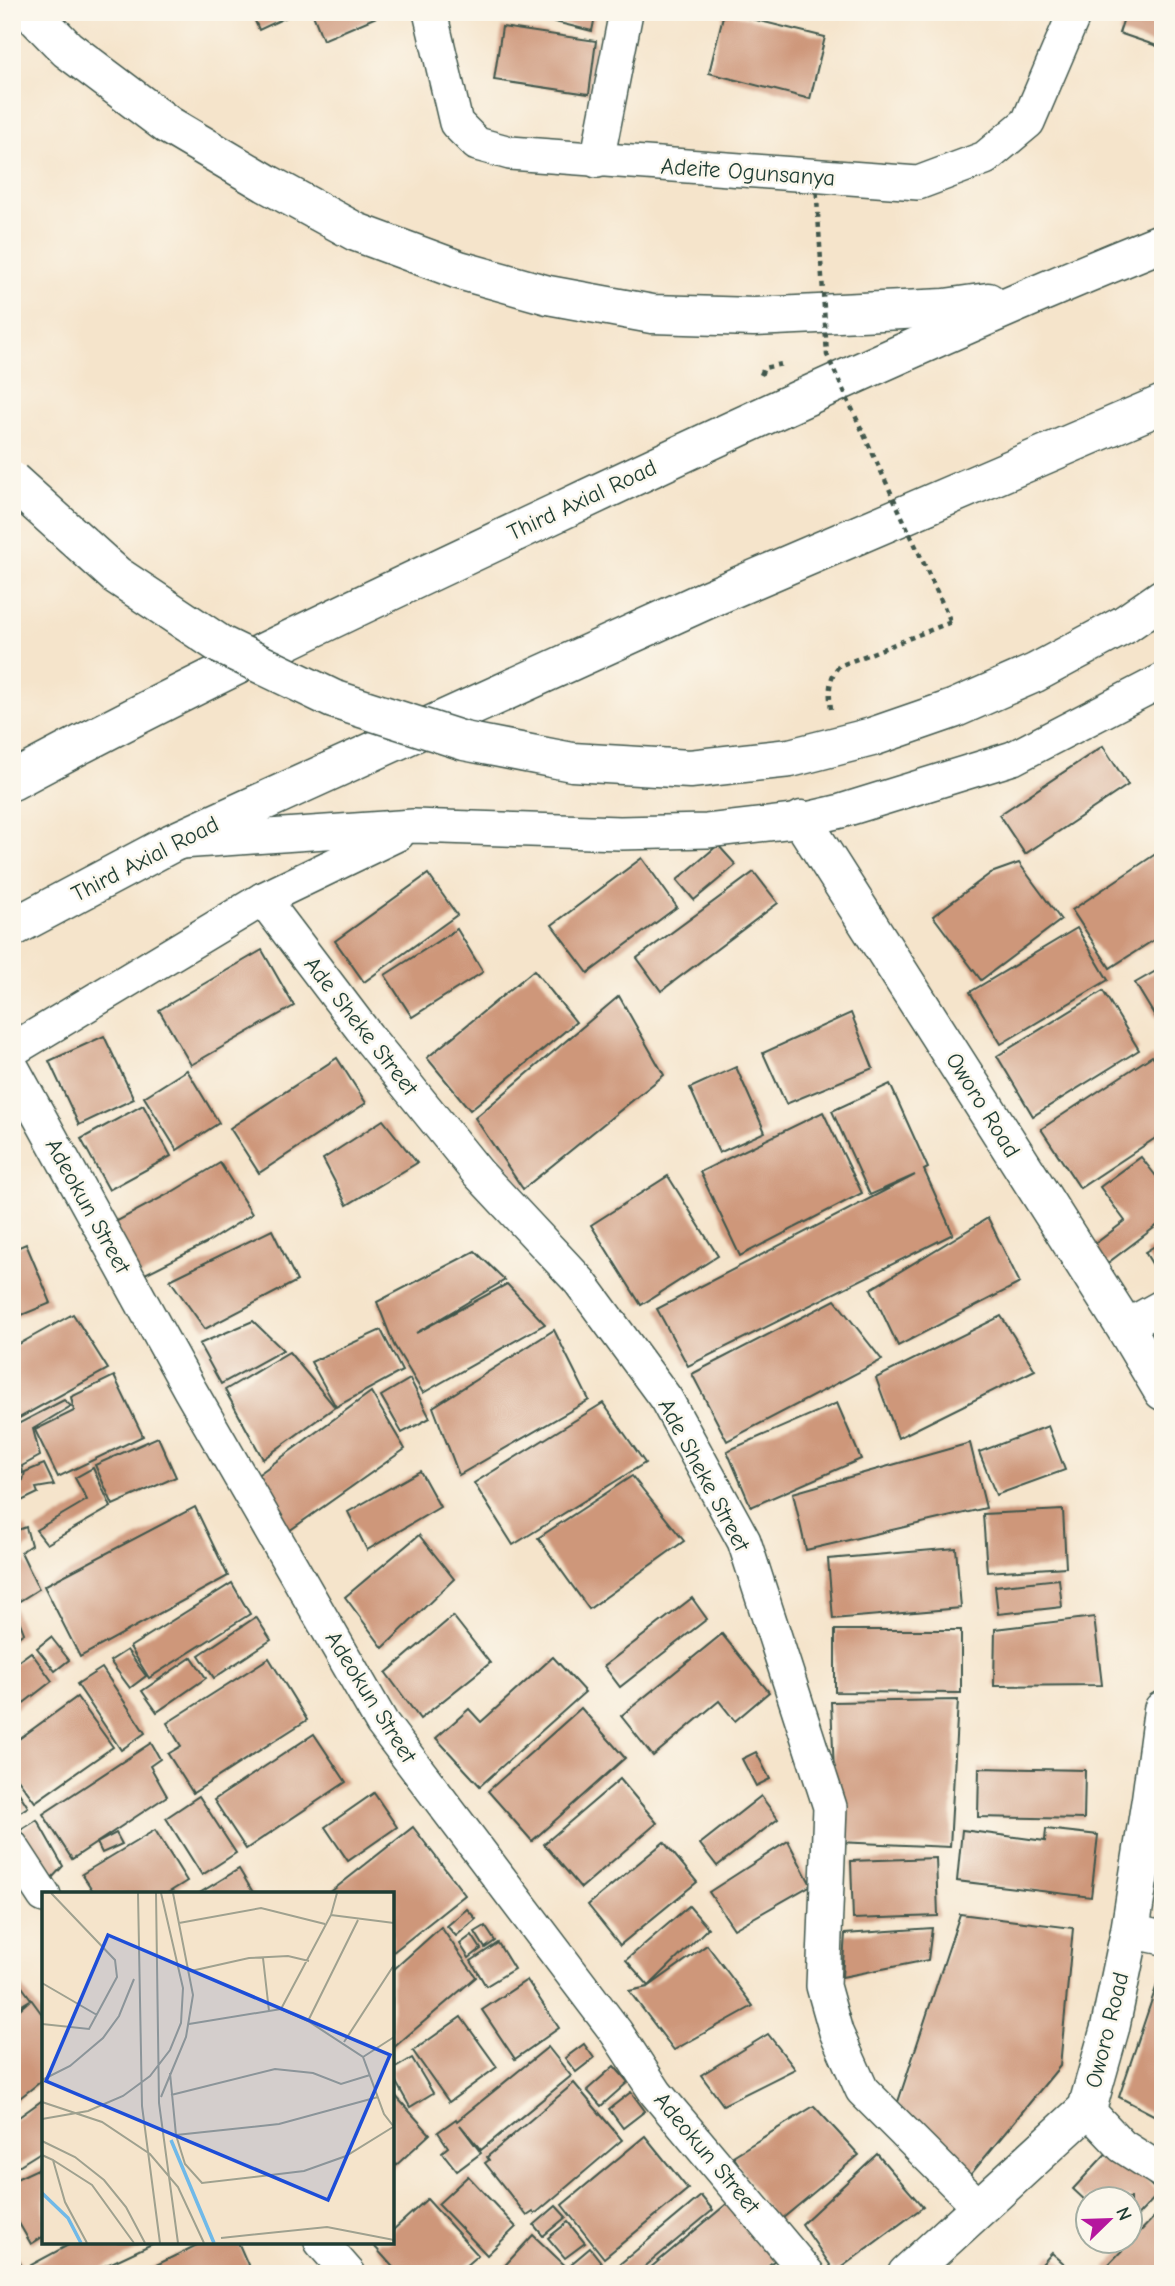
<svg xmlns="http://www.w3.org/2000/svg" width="1175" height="2286" viewBox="0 0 1175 2286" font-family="'Comic Neue',sans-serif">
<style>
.building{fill:#ce977a}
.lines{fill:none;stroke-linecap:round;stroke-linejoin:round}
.minor-casing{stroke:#3f564b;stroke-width:36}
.tertiary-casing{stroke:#3f564b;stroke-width:41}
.motorway-casing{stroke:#3f564b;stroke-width:41}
.path{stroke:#3f564b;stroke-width:4.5;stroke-dasharray:5 5;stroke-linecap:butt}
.minor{stroke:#fff;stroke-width:33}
.tertiary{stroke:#fff;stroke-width:38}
.motorway{stroke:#fff;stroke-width:38}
.motorway-bridge-casing{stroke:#3f564b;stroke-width:41;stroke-linecap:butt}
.path-bridge{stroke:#3f564b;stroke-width:4.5;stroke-dasharray:5 5;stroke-linecap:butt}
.motorway-bridge{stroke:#fff;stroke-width:38}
.labels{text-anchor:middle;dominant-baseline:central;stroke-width:5;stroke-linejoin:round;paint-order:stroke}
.street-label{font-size:23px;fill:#1f3d34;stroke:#fbf7ec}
.inset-river{fill:none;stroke:#70b9e8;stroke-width:3.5}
.inset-road{fill:none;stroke:#9fa18f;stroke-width:2}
.view{fill:#1d4ed8;fill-opacity:0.15;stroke:#1d4ed8;stroke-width:3.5}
.inset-edge{fill:none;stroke:#1f3d34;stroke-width:3.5}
</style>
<rect width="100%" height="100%" fill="#fbf7ec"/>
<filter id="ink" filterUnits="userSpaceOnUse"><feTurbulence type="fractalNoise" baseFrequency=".0143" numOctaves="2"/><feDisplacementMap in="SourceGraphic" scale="14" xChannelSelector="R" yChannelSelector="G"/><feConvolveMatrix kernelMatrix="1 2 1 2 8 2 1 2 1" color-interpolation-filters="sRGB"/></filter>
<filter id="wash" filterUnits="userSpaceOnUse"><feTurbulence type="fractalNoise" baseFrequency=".00686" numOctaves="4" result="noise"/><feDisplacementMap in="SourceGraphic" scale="28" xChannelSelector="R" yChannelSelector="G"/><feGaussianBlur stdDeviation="1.57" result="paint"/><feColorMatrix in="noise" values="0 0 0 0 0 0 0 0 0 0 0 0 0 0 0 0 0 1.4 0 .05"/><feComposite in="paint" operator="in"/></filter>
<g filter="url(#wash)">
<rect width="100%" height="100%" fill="#f5e4cb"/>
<g id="blocks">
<!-- building -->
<g class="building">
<path d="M251,12H293V14L259,30Z"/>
<path d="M312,12H388L323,40Z"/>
<path d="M514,12H596L592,31Z"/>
<path d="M724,12L825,37L810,99L709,73Z"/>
<path d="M1126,12H1163V48L1119,33Z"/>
<path d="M502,27L596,41L589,94L494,80Z"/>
<path d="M1103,746L1128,785L1025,854L999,815Z"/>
<path d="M718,845L736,865L694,900L677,880Z"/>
<path d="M1163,849V934L1110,968L1072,910Z"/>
<path d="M642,858L677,907L588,973L552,925Z"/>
<path d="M1019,863L1061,920L981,980L933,916L991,873Z"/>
<path d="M754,872L778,903L661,991L637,958Z"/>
<path d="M428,874L457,915L364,982L335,941Z"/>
<path d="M1077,928L1108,980L1001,1044L970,992Z"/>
<path d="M457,929L483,972L412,1017L385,975Z"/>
<path d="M262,950L294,1006L191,1065L159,1010Z"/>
<path d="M1163,967V1014L1156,1018L1135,983Z"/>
<path d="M534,970L576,1022L470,1110L427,1058Z"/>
<path d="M1103,991L1139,1050L1033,1116L997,1056Z"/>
<path d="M619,996L664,1075L523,1189L475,1118Z"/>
<path d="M851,1013L873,1068L786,1104L763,1053Z"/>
<path d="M104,1036L134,1099L79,1125L49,1061Z"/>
<path d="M1152,1056L1163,1072V1133L1080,1188L1041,1129Z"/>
<path d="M337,1058L366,1103L259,1173L230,1128Z"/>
<path d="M736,1067L765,1132L719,1153L690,1088Z"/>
<path d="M187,1070L219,1123L177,1150L144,1097Z"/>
<path d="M890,1084L928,1168L924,1170L953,1234L688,1366L657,1309L915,1175L870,1195L832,1111Z"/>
<path d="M143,1105L171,1156L109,1190L81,1139Z"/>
<path d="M823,1112L862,1193L740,1256L700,1172Z"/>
<path d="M383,1120L417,1163L347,1205L323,1159Z"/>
<path d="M1141,1157L1163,1185V1221L1105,1265L1091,1247L1125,1221L1100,1187Z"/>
<path d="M220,1163L252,1214L205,1244L139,1277L102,1229L172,1192Z"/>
<path d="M668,1176L718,1256L641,1305L591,1225Z"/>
<path d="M988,1218L1020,1283L898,1346L871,1289Z"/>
<path d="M272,1230L297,1281L205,1329L170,1280Z"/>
<path d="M1163,1241V1282L1145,1252Z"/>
<path d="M26,1244L51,1303L12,1319V1250Z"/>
<path d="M475,1251L505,1280L416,1333L507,1284L545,1324L423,1393L394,1345L377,1302Z"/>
<path d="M835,1300L882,1360L727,1441L692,1374Z"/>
<path d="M73,1314L108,1369L12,1422V1348Z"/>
<path d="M1001,1316L1035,1370L898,1438L876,1378Z"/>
<path d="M253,1321L283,1350L221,1384L199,1344Z"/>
<path d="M381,1330L402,1371L336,1407L311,1362Z"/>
<path d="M554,1330L589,1400L459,1475L433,1407Z"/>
<path d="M289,1352L335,1407L263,1459L225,1390Z"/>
<path d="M114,1376L143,1436L58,1477L35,1430L74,1411L71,1397Z"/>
<path d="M410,1379L430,1418L402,1433L381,1396Z"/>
<path d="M371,1392L405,1449L279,1538L248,1482Z"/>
<path d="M64,1400L71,1406L33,1429L40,1456L22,1466L23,1473L12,1478V1427Z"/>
<path d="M603,1403L645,1463L513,1545L474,1483Z"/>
<path d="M837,1403L861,1459L751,1507L727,1451Z"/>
<path d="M1048,1426L1065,1470L996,1495L979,1452Z"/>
<path d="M158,1437L176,1477L113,1505L95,1465Z"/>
<path d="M970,1443L986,1508L806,1550L793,1493Z"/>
<path d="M44,1464L54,1485L36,1488L38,1493L17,1503V1512L12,1514V1486L23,1480L25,1472Z"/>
<path d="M93,1468L111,1507L47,1544L36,1530L87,1500L75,1478Z"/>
<path d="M420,1471L440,1507L367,1550L348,1512Z"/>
<path d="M632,1476L684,1541L589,1609L538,1538Z"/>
<path d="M195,1507L228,1576L80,1657L44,1586Z"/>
<path d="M1063,1510L1066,1567L987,1572L983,1514Z"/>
<path d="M12,1524L15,1531L26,1527L31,1545L21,1552L39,1589L18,1602L12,1588Z"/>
<path d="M419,1535L454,1579L383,1648L345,1597Z"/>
<path d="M956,1548L961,1608L833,1619L828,1559Z"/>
<path d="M1059,1579L1062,1607L998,1614L995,1586Z"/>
<path d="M232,1583L250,1614L149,1678L130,1647Z"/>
<path d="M692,1598L707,1619L620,1687L604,1666Z"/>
<path d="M12,1602L24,1633L12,1641Z"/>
<path d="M453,1616L490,1663L420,1719L386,1673Z"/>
<path d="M256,1617L271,1640L214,1678L199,1655Z"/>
<path d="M1094,1617L1102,1685L994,1686L995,1629Z"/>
<path d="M835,1630H961V1693L835,1692Z"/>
<path d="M722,1634L769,1692L735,1721L719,1701L653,1756L621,1716Z"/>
<path d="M51,1637L69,1660L55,1671L37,1648Z"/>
<path d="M127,1650L146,1676L130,1688L110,1661Z"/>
<path d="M31,1652L52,1681L12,1712V1666Z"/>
<path d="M192,1657L206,1678L157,1712L142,1691Z"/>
<path d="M553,1657L585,1692L480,1786L436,1738L469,1709L481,1722Z"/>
<path d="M269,1658L307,1720L193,1793L168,1754L181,1746L167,1723Z"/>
<path d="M102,1668L145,1733L121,1750L77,1684Z"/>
<path d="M77,1697L113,1747L35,1802L12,1771V1744Z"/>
<path d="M958,1700L950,1847L837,1842L831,1702Z"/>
<path d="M581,1708L625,1758L532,1841L488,1791Z"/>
<path d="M314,1734L346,1782L246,1849L214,1800Z"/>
<path d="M151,1743L160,1759L150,1766L167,1796L72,1859L43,1814Z"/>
<path d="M756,1752L770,1779L756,1786L742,1759Z"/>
<path d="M979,1768L1085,1770L1084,1819L978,1817Z"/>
<path d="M620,1779L657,1823L581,1888L544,1844Z"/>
<path d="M12,1782L28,1807L12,1817Z"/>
<path d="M374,1793L397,1827L348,1861L325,1827Z"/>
<path d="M199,1796L236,1853L202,1875L166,1818Z"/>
<path d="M761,1796L778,1819L717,1866L700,1844Z"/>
<path d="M37,1820L63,1866L50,1880L21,1830Z"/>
<path d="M413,1827L465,1895L392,1953V1894H328Z"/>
<path d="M1046,1829L1098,1835L1091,1897L957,1881L962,1830L1045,1841Z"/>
<path d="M155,1830L187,1881L166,1894H95L82,1874Z"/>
<path d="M116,1833L122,1844L102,1853L97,1843Z"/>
<path d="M788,1841L811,1885L734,1929L709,1892Z"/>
<path d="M664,1842L697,1882L620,1945L588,1905Z"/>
<path d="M936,1858L938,1916L853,1919L851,1861Z"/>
<path d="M239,1869L254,1894H198Z"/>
<path d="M689,1906L708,1928L649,1986L626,1960Z"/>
<path d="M467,1909L476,1919L456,1936L447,1926Z"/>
<path d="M960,1914L1073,1928L1060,2066L967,2179L895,2111Z"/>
<path d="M485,1926L495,1941L485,1948L475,1932Z"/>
<path d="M441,1927L476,1977L392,2049V1971Z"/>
<path d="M932,1928L928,1960L842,1977L845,1934Z"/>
<path d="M472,1935L481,1949L469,1958L460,1944Z"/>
<path d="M498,1943L514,1969L486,1986L471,1961Z"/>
<path d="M707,1945L753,2006L674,2050L629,1991L648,1987Z"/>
<path d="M1162,1970H1163V2120L1119,2097Z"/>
<path d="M12,1973L44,2017V2079L12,2104V2016L30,2000L12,2011Z"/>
<path d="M527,1980L559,2028L515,2059L482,2010Z"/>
<path d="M461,2017L497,2067L449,2102L413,2051Z"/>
<path d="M768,2034L795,2069L723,2105L701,2075Z"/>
<path d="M584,2044L594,2058L576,2072L565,2058Z"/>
<path d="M548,2047L571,2076L481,2150L460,2125L481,2153L457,2171L442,2152L448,2147L438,2132L456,2119L457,2121Z"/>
<path d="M412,2058L433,2093L410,2107L392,2075V2070Z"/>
<path d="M614,2066L628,2082L601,2106L587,2090Z"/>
<path d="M574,2083L622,2140L535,2214L533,2212L527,2216L485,2163L489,2160L487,2157Z"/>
<path d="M392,2092L430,2134L392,2169Z"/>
<path d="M631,2092L645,2111L623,2128L609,2109Z"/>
<path d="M44,2099V2150L12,2170V2122Z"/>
<path d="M814,2106L859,2155L777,2223L733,2156Z"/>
<path d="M645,2136L688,2189L604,2258L562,2205Z"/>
<path d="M1112,2147L1159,2193L1130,2224V2198H1088V2203L1073,2189Z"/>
<path d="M877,2154L923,2207L835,2272L802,2224Z"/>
<path d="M44,2166V2236L31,2244L12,2211V2181Z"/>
<path d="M468,2176L516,2227L487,2255L438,2204Z"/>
<path d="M701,2196L713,2210L636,2274H608Z"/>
<path d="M427,2199L478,2255L456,2274H399L375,2247L379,2242H392V2231Z"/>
<path d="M729,2202L776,2259L758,2274H643Z"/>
<path d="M556,2206L566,2217L543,2236L534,2225Z"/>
<path d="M1160,2211L1163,2212V2274H1114L1105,2268Z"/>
<path d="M568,2222L585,2243L565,2258L548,2238Z"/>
<path d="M533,2235L574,2274H497Z"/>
<path d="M74,2242H156L88,2274H37L31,2265Z"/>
<path d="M203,2242H238L249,2267L236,2274H138Z"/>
<path d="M12,2245L25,2274H12Z"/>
<path d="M590,2248L601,2262L587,2274H579L571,2264Z"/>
<path d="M1052,2253L1076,2274H1033Z"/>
</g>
</g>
</g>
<g filter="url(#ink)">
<use href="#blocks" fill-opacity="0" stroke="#3f564b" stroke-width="2"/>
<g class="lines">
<defs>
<g id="minor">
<path d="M430,12L456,123L477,144L510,153L918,183L985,158L1028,122L1075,12"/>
<path d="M597,161L626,12"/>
<path d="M181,842L413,826L620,833L707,831L802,820L841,811L1013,758L1163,680"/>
<path d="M263,899L367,1036L478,1173L580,1282L666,1399L744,1541L830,1807L823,1986L836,2032L862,2090L979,2207"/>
<path d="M12,1050L263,899L398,834"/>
<path d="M12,1067L190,1390L382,1723L616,2032L656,2093L808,2274"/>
<path d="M1125,1327L1163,1306"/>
<path d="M12,1847L44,1896"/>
<path d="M1130,1931L1163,1938"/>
<path d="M1087,2109L1122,2146L1163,2172"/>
<path d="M321,2242L349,2274"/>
</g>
<g id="tertiary">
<path d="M802,820L1125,1327L1163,1391"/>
<path d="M907,2274L1087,2109L1110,2028L1130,1931L1151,1799L1163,1710"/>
</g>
<g id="motorway">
<path d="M31,12L67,49L168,125L266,183L356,232L459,270L548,295L652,314L754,317L945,308L988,302"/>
<path d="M1124,625L1163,598"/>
<path d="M12,781C190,685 373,599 556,513C757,418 958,325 1163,242"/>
<path d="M12,928L172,843L706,600L1163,404"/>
</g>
</defs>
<!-- minor casing -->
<use href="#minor" class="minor-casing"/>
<!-- tertiary casing -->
<use href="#tertiary" class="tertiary-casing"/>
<!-- motorway casing -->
<use href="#motorway" class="motorway-casing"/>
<!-- path -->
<g class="path">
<path d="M761,375L764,368L782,364"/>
<path d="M831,709C829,693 828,678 839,666L951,622"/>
</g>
<!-- minor -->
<use href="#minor" class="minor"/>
<!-- tertiary -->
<use href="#tertiary" class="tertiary"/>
<!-- motorway -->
<use href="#motorway" class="motorway"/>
<defs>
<path id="motorway-bridge" d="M12,481L116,575L221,645L333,699L464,741L572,762L690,769L790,758L872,737L953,709L1035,673L1124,625"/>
</defs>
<!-- motorway-bridge casing -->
<use href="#motorway-bridge" class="motorway-bridge-casing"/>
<!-- path-bridge -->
<path class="path-bridge" d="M816,183L827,355L951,622"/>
<!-- motorway-bridge -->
<use href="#motorway-bridge" class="motorway-bridge"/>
</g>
</g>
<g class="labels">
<!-- street labels -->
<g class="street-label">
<text transform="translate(748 172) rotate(4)">Adeite Ogunsanya</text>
<text transform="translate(582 500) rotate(-25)">Third Axial Road</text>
<text transform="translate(145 859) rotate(-27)">Third Axial Road</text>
<text transform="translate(361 1026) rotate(52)">Ade Sheke Street</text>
<text transform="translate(983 1105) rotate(58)">Oworo Road</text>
<text transform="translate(88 1206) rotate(61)">Adeokun Street</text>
<text transform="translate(704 1475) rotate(62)">Ade Sheke Street</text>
<text transform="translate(371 1697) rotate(58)">Adeokun Street</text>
<text transform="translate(1107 2030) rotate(-76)">Oworo Road</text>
<text transform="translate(707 2153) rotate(50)">Adeokun Street</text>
</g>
</g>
<!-- overview -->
<g transform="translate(42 1892)">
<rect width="352" height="352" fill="#f5e4cb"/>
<path class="inset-river" d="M129,248L172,351M0,301L26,326L39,351"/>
<path class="inset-road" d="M96,1L100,214L118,351M114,1L117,211L136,351M289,23L352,31M137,31L219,16L283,32M221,66L227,119M149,79L207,66L246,64L267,69M0,91L55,123M239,117L289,23L295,1M266,129L316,28M0,132L47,137L75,85L73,68L9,1M147,132L239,117L266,129L321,165L342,222L352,235M302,150L352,73M321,165L352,145M128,181L134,243L143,272L160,291L262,279L304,264L351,235M0,188L28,174L61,146L77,124L92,87M129,203L233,177L271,181L299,192L328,183M119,205L144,145L151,103L131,1M0,210L60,230L108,262L136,295L162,351M0,227L46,219L81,204L108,184L128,158L139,131L141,96L119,1M134,243L237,232L336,205M0,249L33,265L62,288L84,315L103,351M0,263L11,268L23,310L45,351M11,268L50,293L92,351M179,346L285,335L352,348"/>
<path class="view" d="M66,43L348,163L286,308L4,189Z"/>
<rect width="352" height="352" class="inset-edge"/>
</g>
<!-- margin -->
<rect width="1175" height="2286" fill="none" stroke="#fbf7ec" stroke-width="42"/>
<!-- north arrow -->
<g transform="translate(1109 2220) rotate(67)"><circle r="33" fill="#fbf7ec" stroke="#a3ada2" stroke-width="2"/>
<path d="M0-5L12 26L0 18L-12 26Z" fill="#b5179e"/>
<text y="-10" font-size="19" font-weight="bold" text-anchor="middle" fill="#1f3d34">N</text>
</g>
</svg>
